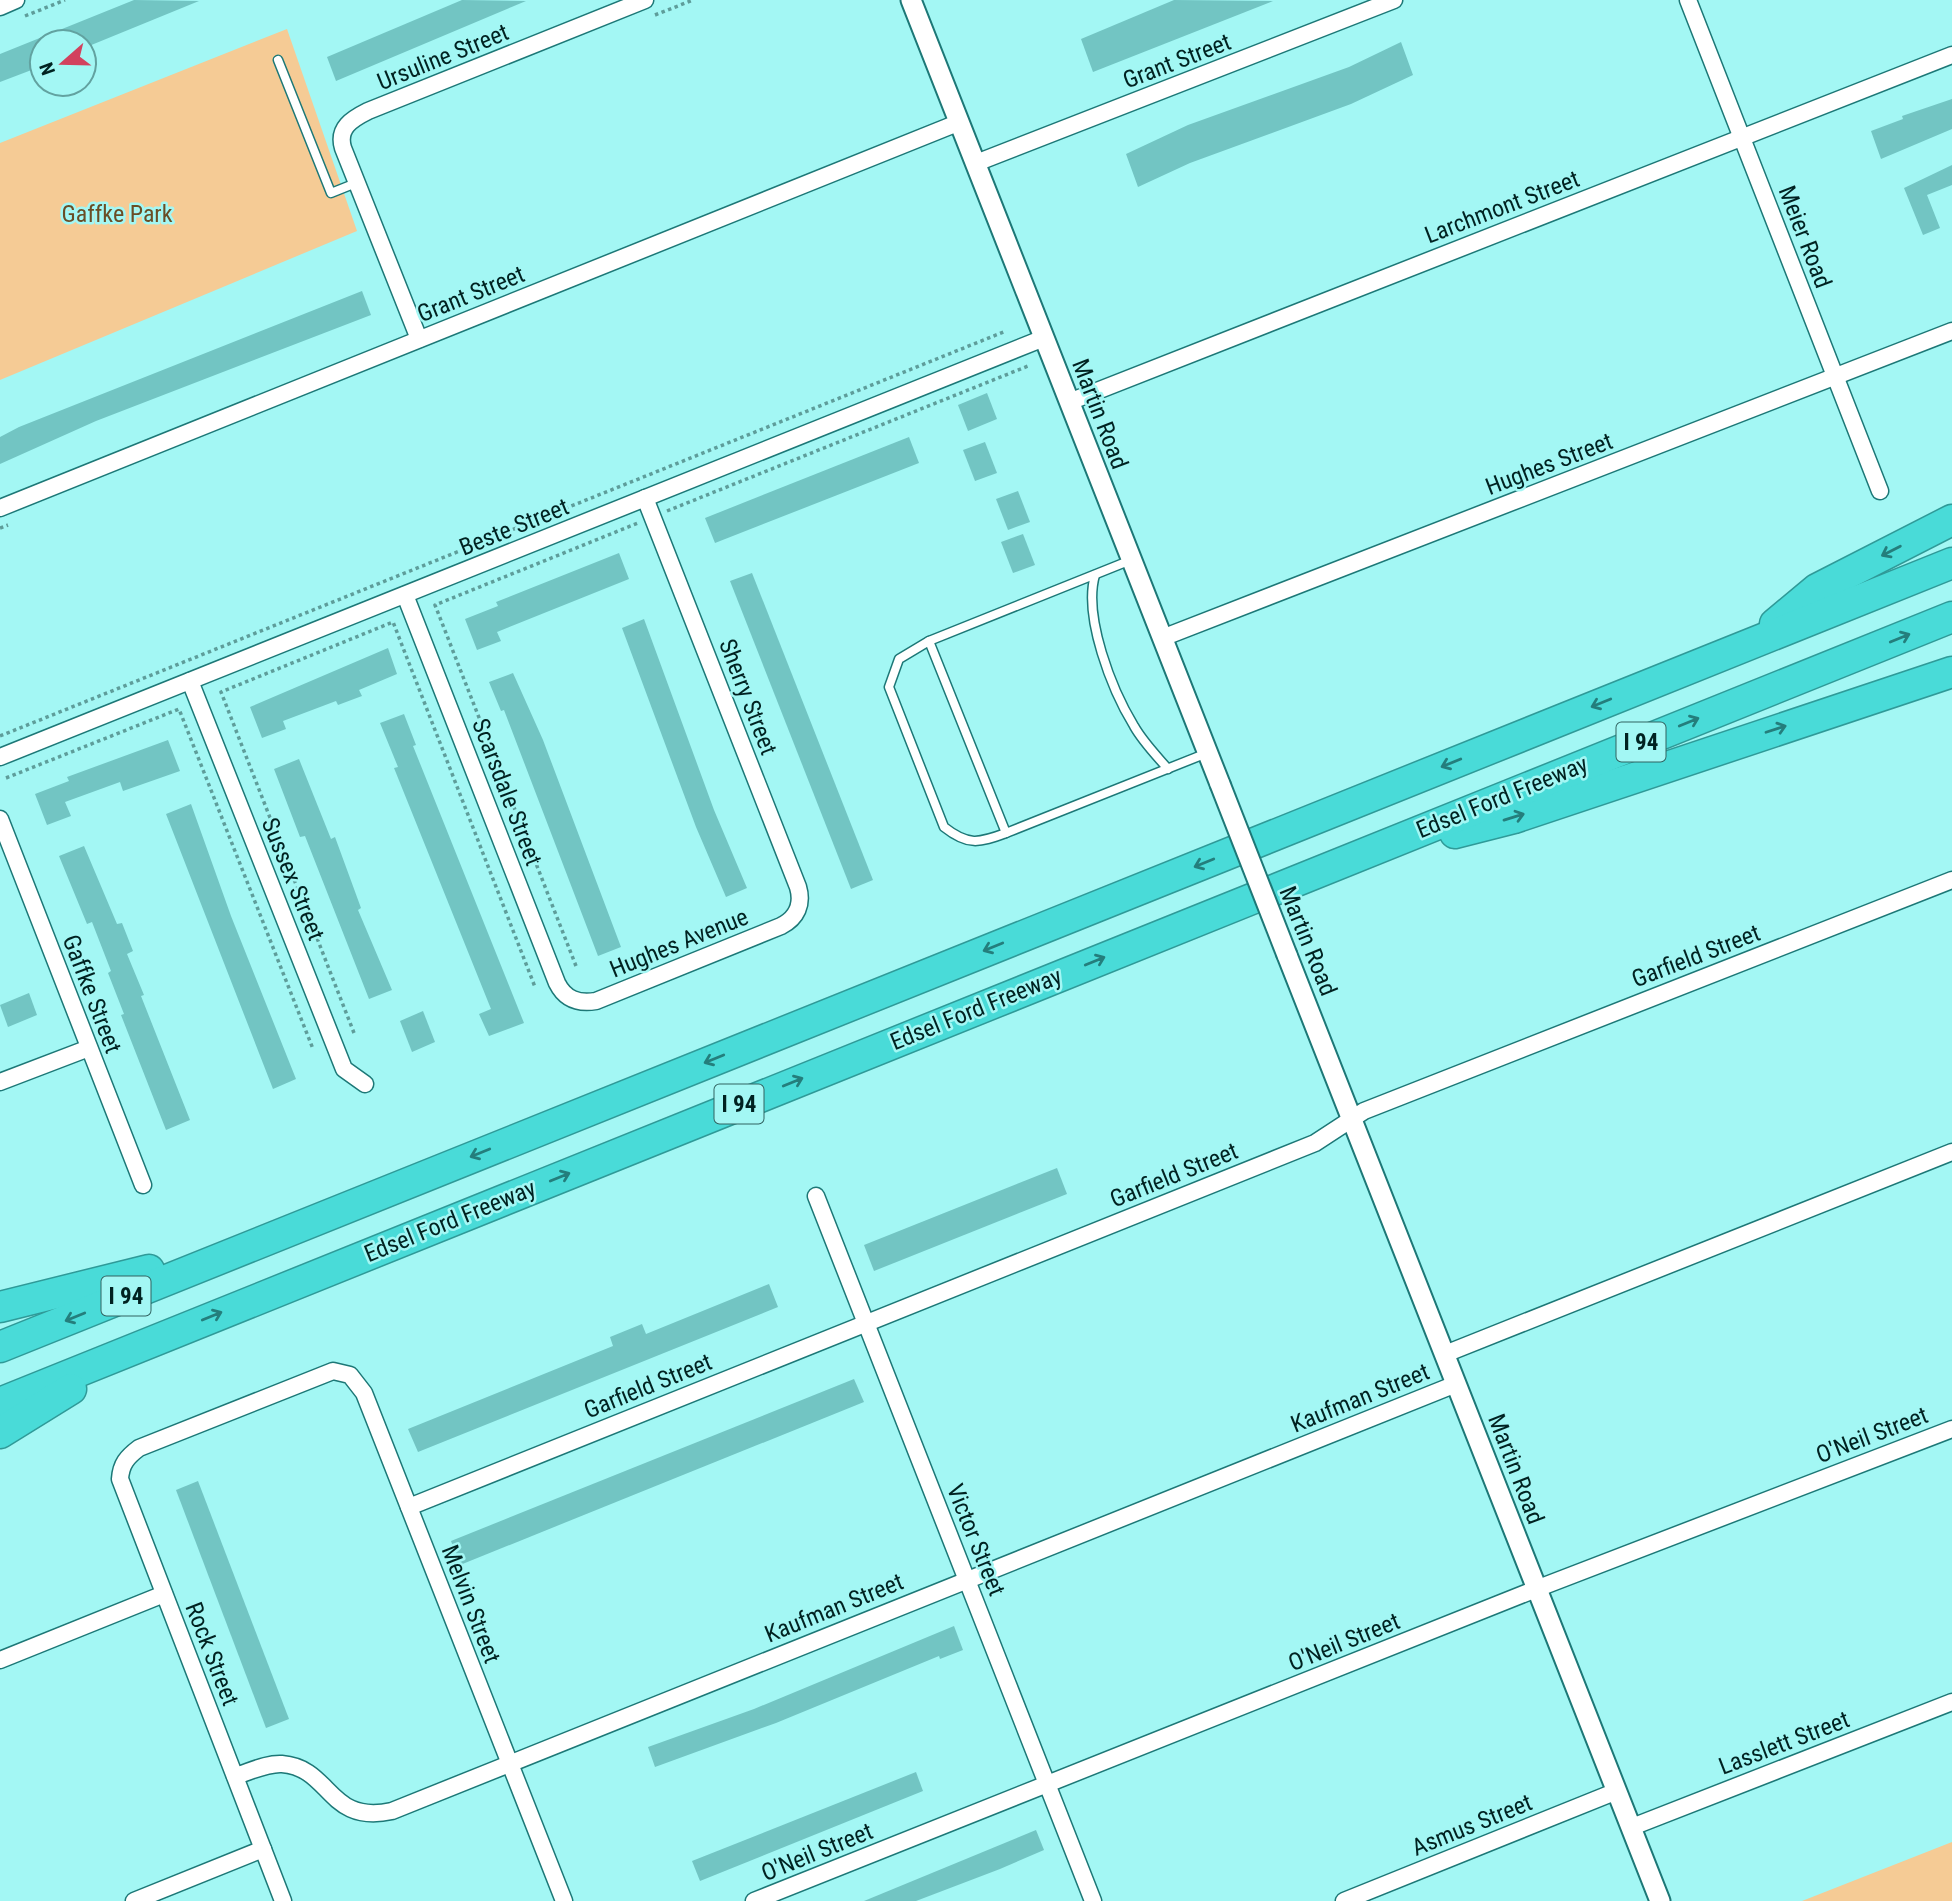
<svg xmlns="http://www.w3.org/2000/svg" width="1952" height="1901" viewBox="0 0 1952 1901" font-family="'Roboto Condensed',sans-serif">
<style>
.green{fill:#f5cb95}
.building{fill:#72c5c3}
.lines{fill:none;stroke-linecap:round;stroke-linejoin:round}
.service-casing{stroke:#1d7877;stroke-width:11}
.minor-casing{stroke:#1d7877;stroke-width:19}
.tertiary-casing{stroke:#1d7877;stroke-width:23}
.motorway-casing{stroke:#2f9a98;stroke-width:33}
.path{stroke:#5e9d9a;stroke-width:3.5;stroke-dasharray:3.5 3.5;stroke-linecap:butt}
.service{stroke:#fff;stroke-width:8}
.minor{stroke:#fff;stroke-width:16}
.tertiary{stroke:#fff;stroke-width:19}
.motorway{stroke:#49dbd8;stroke-width:30}
.tertiary-bridge-casing{stroke:#1d7877;stroke-width:23;stroke-linecap:butt}
.tertiary-bridge{stroke:#fff;stroke-width:19}
.oneway{stroke:#247e7c}
.labels{text-anchor:middle;dominant-baseline:central;stroke-width:5;stroke-linejoin:round;paint-order:stroke}
.shield{fill:#a3f7f4;stroke:#316260;stroke-width:2}
.shield-label{font-size:23px;font-weight:bold;fill:#002221}
.street-label{font-size:24px;fill:#002221;stroke:#a3f7f4}
.park-label{font-size:24px;fill:#6a4d25;stroke:#a3f7f4}
</style>
<rect width="100%" height="100%" fill="#a3f7f4"/>
<!-- green -->
<g class="green">
<path d="M287,29L357,231L0,380V143Z"/>
<path d="M1952,1842V1901H1802Z"/>
</g>
<!-- building -->
<g class="building">
<path d="M134,0L199,1L84,48V42H42V66L0,82V54Z"/>
<path d="M462,0L526,1L336,81L327,57Z"/>
<path d="M1174,0L1273,1L1093,72L1081,39Z"/>
<path d="M1401,42L1413,75L1351,104L1190,163L1138,187L1126,154L1188,125L1349,67Z"/>
<path d="M1952,99V129L1881,159L1871,131L1903,119L1902,116Z"/>
<path d="M1952,165V185L1927,195L1940,228L1923,235L1904,188Z"/>
<path d="M362,291L371,315L96,421L0,464V437L19,427Z"/>
<path d="M987,393L997,419L968,431L958,405Z"/>
<path d="M909,437L919,463L715,543L705,518Z"/>
<path d="M985,442L997,473L975,481L963,450Z"/>
<path d="M1018,491L1030,522L1008,530L996,499Z"/>
<path d="M1023,534L1035,565L1013,573L1001,542Z"/>
<path d="M619,553L629,579L497,632L501,641L477,650L465,619L498,606L496,602Z"/>
<path d="M752,573L873,880L851,889L730,581Z"/>
<path d="M644,619L714,810L747,888L726,897L696,827L622,628Z"/>
<path d="M388,648L397,674L359,690L362,696L338,705L336,701L283,721L286,729L262,738L250,707Z"/>
<path d="M513,673L543,740L621,947L598,956L504,710L501,711L489,682Z"/>
<path d="M404,714L416,745L413,746L524,1023L489,1036L479,1014L491,1009L394,768L398,767L380,723Z"/>
<path d="M168,740L180,771L123,791L120,782L65,802L71,816L47,825L35,794L69,781L67,777Z"/>
<path d="M299,759L331,839L335,837L361,908L358,910L392,990L369,999L305,836L300,837L274,769Z"/>
<path d="M191,804L231,916L296,1079L273,1089L166,814Z"/>
<path d="M84,846L117,924L122,923L133,951L127,954L144,995L141,996L190,1120L166,1130L121,1015L124,1014L108,973L111,971L92,922L87,924L59,856Z"/>
<path d="M29,993L37,1015L8,1027L0,1005Z"/>
<path d="M423,1011L435,1042L412,1052L400,1021Z"/>
<path d="M1057,1168L1067,1194L874,1271L864,1245Z"/>
<path d="M769,1284L778,1307L418,1452L408,1429L613,1346L610,1337L642,1324L646,1334Z"/>
<path d="M854,1379L864,1402L460,1565L451,1541Z"/>
<path d="M198,1481L289,1719L266,1728L176,1490Z"/>
<path d="M954,1626L963,1650L940,1659L939,1656L776,1723L655,1767L648,1747L754,1709Z"/>
<path d="M916,1772L923,1791L700,1881L692,1861Z"/>
<path d="M1036,1830L1044,1850L1000,1869L916,1901H864Z"/>
</g>
<g class="lines">
<defs>
<g id="service">
<path d="M278,60L331,193L356,183"/>
<path d="M1131,560L929,641L1006,833L1207,753"/>
<path d="M1095,575C1083,617 1112,690 1134,726C1143,742 1156,755 1168,769"/>
<path d="M929,641L899,659L889,687L944,827C968,846 979,843 1006,833"/>
</g>
<g id="minor">
<path d="M1688,0L1880,491"/>
<path d="M0,7L16,0"/>
<path d="M976,163L1394,0"/>
<path d="M419,339L343,148C337,128 352,119 368,111L645,0"/>
<path d="M1069,402L1952,55"/>
<path d="M0,508L960,122"/>
<path d="M405,595L557,983C565,999 578,1004 596,1001L781,926C797,918 803,904 798,887L645,498"/>
<path d="M1162,638L1952,331"/>
<path d="M190,681L344,1069L365,1084"/>
<path d="M0,757L1044,338"/>
<path d="M0,819L143,1185"/>
<path d="M0,1082L89,1048"/>
<path d="M816,1196L1093,1901"/>
<path d="M1445,1354L1952,1152"/>
<path d="M409,1507L1315,1143L1364,1111L1952,880"/>
<path d="M0,1660L164,1594"/>
<path d="M235,1776C249,1772 267,1763 282,1764C332,1768 327,1825 392,1811L1456,1384"/>
<path d="M1632,1827L1952,1702"/>
<path d="M134,1901L263,1849"/>
<path d="M283,1901L120,1479C121,1464 127,1457 139,1448L333,1371L350,1375L364,1393L564,1901"/>
<path d="M754,1901L1536,1589L1952,1429"/>
<path d="M1344,1901L1617,1791"/>
</g>
<g id="tertiary">
<path d="M911,0L1220,784"/>
<path d="M1287,955L1660,1901"/>
</g>
<g id="motorway">
<path d="M1775,624L1817,589L1952,520"/>
<path d="M1455,833L1514,818L1952,672"/>
<path d="M0,1307L149,1270"/>
<path d="M0,1347L1952,563"/>
<path d="M0,1403L1952,617"/>
<path d="M0,1433L71,1389"/>
</g>
</defs>
<!-- service casing -->
<use href="#service" class="service-casing"/>
<!-- minor casing -->
<use href="#minor" class="minor-casing"/>
<!-- tertiary casing -->
<use href="#tertiary" class="tertiary-casing"/>
<!-- motorway casing -->
<use href="#motorway" class="motorway-casing"/>
<!-- path -->
<g class="path">
<path d="M655,15L693,0"/>
<path d="M25,16L65,0"/>
<path d="M667,511L1028,366"/>
<path d="M0,528L8,525"/>
<path d="M0,736L1006,331"/>
<path d="M6,778L179,709L313,1049"/>
<path d="M576,966L435,605L638,523"/>
<path d="M354,1033L221,692L393,622L535,987"/>
</g>
<!-- service -->
<use href="#service" class="service"/>
<!-- minor -->
<use href="#minor" class="minor"/>
<!-- tertiary -->
<use href="#tertiary" class="tertiary"/>
<!-- motorway -->
<use href="#motorway" class="motorway"/>
<defs>
<path id="tertiary-bridge" d="M1220,784L1287,955"/>
</defs>
<!-- tertiary-bridge casing -->
<use href="#tertiary-bridge" class="tertiary-bridge-casing"/>
<!-- tertiary-bridge -->
<use href="#tertiary-bridge" class="tertiary-bridge"/>
</g>
<!-- one-way arrows -->
<defs><path id="oneway-shaft" d="M-6 0H5M1.5-3L5.5 0L1.5 3" fill="none" stroke-width="1.6" stroke-linecap="round" stroke-linejoin="round" transform="scale(1.75)"/></defs>
<g class="oneway">
<use href="#oneway-shaft" transform="translate(1891 551) rotate(153)"/>
<use href="#oneway-shaft" transform="translate(1900 638) rotate(-22)"/>
<use href="#oneway-shaft" transform="translate(1601 703) rotate(158)"/>
<use href="#oneway-shaft" transform="translate(1689 722) rotate(-22)"/>
<use href="#oneway-shaft" transform="translate(1776 729) rotate(-18)"/>
<use href="#oneway-shaft" transform="translate(1451 763) rotate(158)"/>
<use href="#oneway-shaft" transform="translate(1514 817) rotate(-17)"/>
<use href="#oneway-shaft" transform="translate(1204 863) rotate(158)"/>
<use href="#oneway-shaft" transform="translate(993 947) rotate(158)"/>
<use href="#oneway-shaft" transform="translate(1095 961) rotate(-22)"/>
<use href="#oneway-shaft" transform="translate(714 1059) rotate(158)"/>
<use href="#oneway-shaft" transform="translate(793 1082) rotate(-22)"/>
<use href="#oneway-shaft" transform="translate(480 1153) rotate(158)"/>
<use href="#oneway-shaft" transform="translate(560 1177) rotate(-22)"/>
<use href="#oneway-shaft" transform="translate(212 1316) rotate(-22)"/>
<use href="#oneway-shaft" transform="translate(75 1317) rotate(158)"/>
</g>
<g class="labels">
<!-- shield labels -->
<g class="shield">
<rect x="1616.5" y="722.5" width="49" height="39" rx="5"/>
<rect x="714.5" y="1084.5" width="49" height="39" rx="5"/>
<rect x="101.5" y="1276.5" width="49" height="39" rx="5"/>
</g>
<g class="shield-label">
<text x="1641" y="742">I 94</text>
<text x="739" y="1104">I 94</text>
<text x="126" y="1296">I 94</text>
</g>
<!-- street labels -->
<g class="street-label">
<text transform="translate(443 57) rotate(-22)">Ursuline Street</text>
<text transform="translate(1177 61) rotate(-21)">Grant Street</text>
<text transform="translate(1502 207) rotate(-21)">Larchmont Street</text>
<text transform="translate(1805 237) rotate(69)">Meier Road</text>
<text transform="translate(471 294) rotate(-22)">Grant Street</text>
<text transform="translate(1100 414) rotate(69)">Martin Road</text>
<text transform="translate(1549 464) rotate(-21)">Hughes Street</text>
<text transform="translate(514 527) rotate(-22)">Beste Street</text>
<text transform="translate(748 697) rotate(69)">Sherry Street</text>
<text transform="translate(507 792) rotate(69)">Scarsdale Street</text>
<text transform="translate(1502 797) rotate(-22)">Edsel Ford Freeway</text>
<text transform="translate(293 879) rotate(68)">Sussex Street</text>
<text transform="translate(1308 941) rotate(68)">Martin Road</text>
<text transform="translate(679 943) rotate(-22)">Hughes Avenue</text>
<text transform="translate(1696 956) rotate(-21)">Garfield Street</text>
<text transform="translate(92 994) rotate(69)">Gaffke Street</text>
<text transform="translate(976 1009) rotate(-22)">Edsel Ford Freeway</text>
<text transform="translate(1174 1175) rotate(-22)">Garfield Street</text>
<text transform="translate(450 1221) rotate(-22)">Edsel Ford Freeway</text>
<text transform="translate(648 1386) rotate(-22)">Garfield Street</text>
<text transform="translate(1360 1398) rotate(-22)">Kaufman Street</text>
<text transform="translate(1872 1435) rotate(-21)">O'Neil Street</text>
<text transform="translate(1516 1469) rotate(69)">Martin Road</text>
<text transform="translate(976 1540) rotate(68)">Victor Street</text>
<text transform="translate(471 1604) rotate(69)">Melvin Street</text>
<text transform="translate(834 1608) rotate(-22)">Kaufman Street</text>
<text transform="translate(1344 1642) rotate(-22)">O'Neil Street</text>
<text transform="translate(212 1654) rotate(69)">Rock Street</text>
<text transform="translate(1784 1743) rotate(-21)">Lasslett Street</text>
<text transform="translate(1472 1825) rotate(-22)">Asmus Street</text>
<text transform="translate(817 1852) rotate(-22)">O'Neil Street</text>
</g>
<!-- park labels -->
<g class="park-label">
<text x="117" y="214">Gaffke Park</text>
</g>
</g>
<!-- north arrow -->
<g transform="translate(63 63) rotate(250)"><circle r="33" fill="#a3f7f4" stroke="#62a2a0" stroke-width="2"/>
<path d="M0-5L12 26L0 18L-12 26Z" fill="#d2425e"/>
<text y="-10" font-size="19" font-weight="bold" text-anchor="middle" fill="#002221">N</text>
</g>
</svg>
